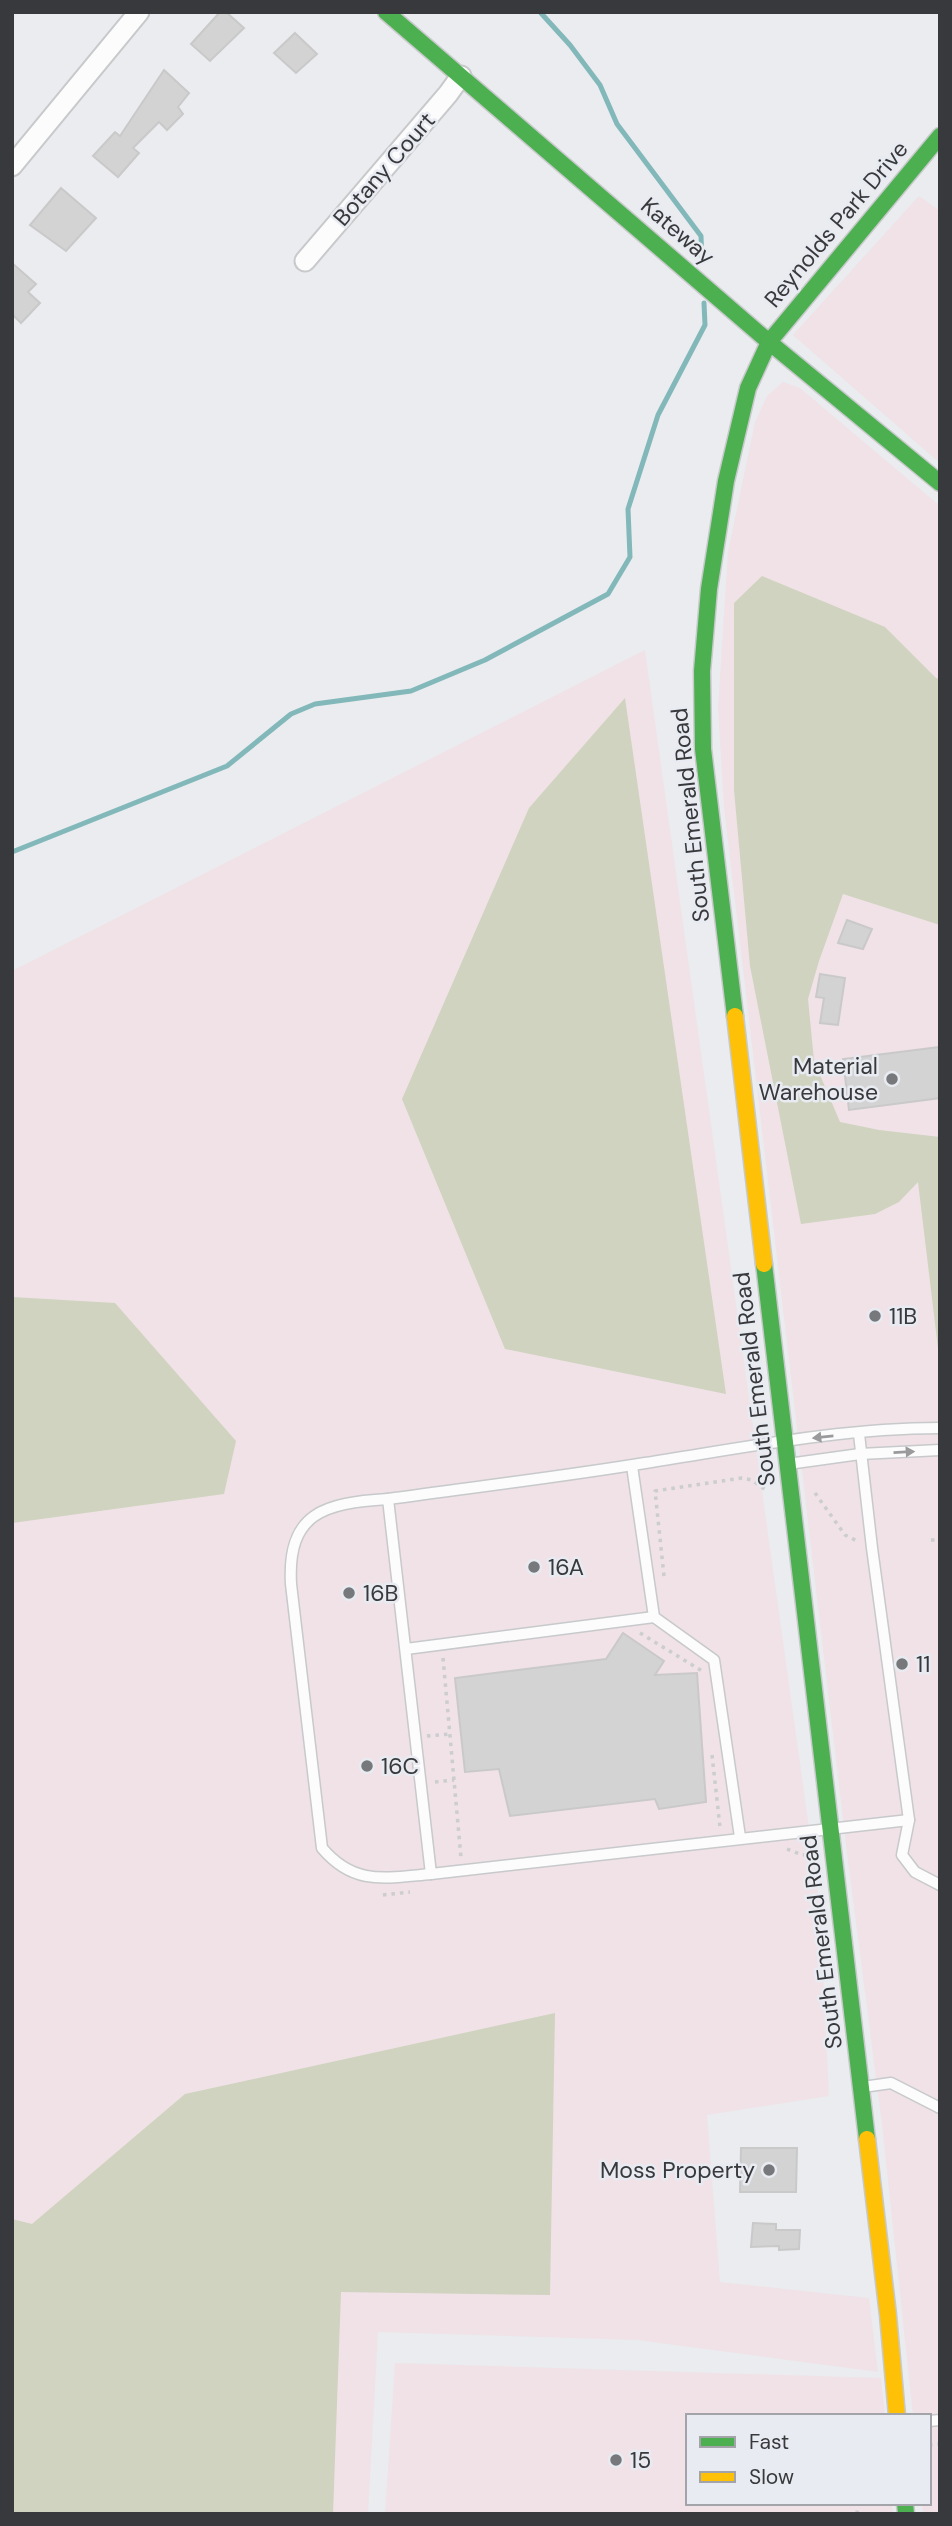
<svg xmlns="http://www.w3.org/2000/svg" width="952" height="2526" viewBox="0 0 952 2526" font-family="'DM Sans',sans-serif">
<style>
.education{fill:#f0e2e6}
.green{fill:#cfd3bf}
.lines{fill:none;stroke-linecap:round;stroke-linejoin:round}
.stream{stroke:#82b8b9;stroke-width:5}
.building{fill:#d3d3d4;stroke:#cac9ca;stroke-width:2}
.lane-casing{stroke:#c7c9cb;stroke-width:13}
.street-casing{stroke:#c7c9cb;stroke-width:23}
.fast-casing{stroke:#c7c9cb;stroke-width:19}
.slow-casing{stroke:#c7c9cb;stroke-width:19}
.path{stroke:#cccdce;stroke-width:3.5;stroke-dasharray:3.5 5;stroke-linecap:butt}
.lane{stroke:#fcfcfd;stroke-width:10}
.street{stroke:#fcfcfd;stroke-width:19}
.fast{stroke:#4caf50;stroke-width:16}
.slow{stroke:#ffc107;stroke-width:16}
.oneway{fill:#9a9a9c}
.poi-dot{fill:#76787b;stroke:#e8ebf1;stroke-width:2.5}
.labels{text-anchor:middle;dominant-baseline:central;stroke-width:5;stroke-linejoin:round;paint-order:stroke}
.street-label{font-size:23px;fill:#38393c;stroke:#e8ebf1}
.poi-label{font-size:23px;fill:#38393c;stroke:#e8ebf1;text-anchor:start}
</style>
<rect width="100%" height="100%" fill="#eaecef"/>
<!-- education -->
<g class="education">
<path d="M919,196L940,211V463L793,335Z"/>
<path d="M783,382L800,388L940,506V2514H923L922,2503H929V2416H913L882,2124L847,1853L724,807L718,709L728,552L755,422L767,396Z"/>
<path d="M645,650L820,1907L829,2096L707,2115L720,2282L869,2298L878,2372L637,2340L378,2332L368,2514H12V971Z"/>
<path d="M395,2363L881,2378L885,2416H688V2503H892L893,2514H385Z"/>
</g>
<!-- green -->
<g class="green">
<path d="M762,576L885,627L936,678L940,679V925L843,894L819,961L808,999L814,1061L840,1122L879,1130L940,1137V1365L918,1182L899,1202L875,1214L801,1224L750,966L734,790V603Z"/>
<path d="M625,698L726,1394L505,1349L402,1099L529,808Z"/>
<path d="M12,1297L115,1303L236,1441L224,1494L12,1523Z"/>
<path d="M555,2013L550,2295L341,2292L333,2514H12V2219L32,2224L185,2094Z"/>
</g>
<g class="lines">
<!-- stream -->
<g class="stream">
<path d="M540,12L570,45L600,85L617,124L701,236L702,262"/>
<path d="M12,852L227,766L291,714L315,704L411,691L485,660L608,594L630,557L628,509L658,415L705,325L704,303"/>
</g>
</g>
<!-- building -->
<g class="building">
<path d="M220,12H226L244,28L210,61L191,44Z"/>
<path d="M295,33L317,54L296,73L274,53Z"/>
<path d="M164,70L189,93L178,107L183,114L167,130L159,122L133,148L139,153L118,177L93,156L115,132L120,136Z"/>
<path d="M61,188L96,218L66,251L30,225Z"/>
<path d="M12,263L36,284L28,292L40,303L21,323L12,314Z"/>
<path d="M847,920L872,929L863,949L838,943Z"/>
<path d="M820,974L845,978L838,1025L820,1023L824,998L816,997Z"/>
<path d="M940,1047V1098L849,1110L843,1059Z"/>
<path d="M623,1633L664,1661L655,1675L697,1673L706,1802L659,1809L655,1799L510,1816L499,1769L465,1772L455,1678L606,1659Z"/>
<path d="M741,2148H797L796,2192H740Z"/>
<path d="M753,2223L776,2224V2230H800L799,2249L779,2250V2246L751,2247Z"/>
</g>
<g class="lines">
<defs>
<g id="lane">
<path d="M859,1434L872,1548L909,1820L902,1855L915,1872L940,1885"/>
<path d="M788,1464L860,1454L940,1450"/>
<path d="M632,1466L654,1617L714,1660L740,1837"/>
<path d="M388,1499C325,1503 287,1512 291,1584L322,1848C354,1886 385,1878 431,1874"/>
<path d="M406,1649L654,1617"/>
<path d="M909,1820L431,1874L388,1499C474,1487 560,1477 645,1463C742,1448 841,1428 940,1428"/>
<path d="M863,2087L891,2083L940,2108"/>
<path d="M929,2421L940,2420"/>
</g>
<g id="street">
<path d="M12,166L139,12"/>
<path d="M305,261L448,94L461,76"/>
</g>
<g id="fast">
<path d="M386,12L769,342L940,483"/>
<path d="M735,1016L703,749L702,671L709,589L726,481L748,388L769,342L940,136"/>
<path d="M764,1264L867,2139"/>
<path d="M905,2503L906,2514"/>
</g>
<g id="slow">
<path d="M735,1016L764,1264"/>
<path d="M867,2139L888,2315L897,2416"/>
</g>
</defs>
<!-- lane casing -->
<use href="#lane" class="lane-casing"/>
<!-- street casing -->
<use href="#street" class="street-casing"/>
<!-- fast casing -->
<use href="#fast" class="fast-casing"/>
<!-- slow casing -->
<use href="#slow" class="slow-casing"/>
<!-- path -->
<g class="path">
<path d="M815,1493L845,1535L857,1541"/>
<path d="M931,1540H940"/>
<path d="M664,1576L655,1491L742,1478L752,1480L767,1491"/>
<path d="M640,1633L702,1671"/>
<path d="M443,1658L461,1858"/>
<path d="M427,1736L449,1734"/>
<path d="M712,1755L720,1827"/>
<path d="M435,1782L454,1780"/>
<path d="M787,1849L802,1855L813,1854"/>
<path d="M383,1895L410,1892"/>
<path d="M929,2445L940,2444"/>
<path d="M857,2514L858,2503"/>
</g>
<!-- lane -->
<use href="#lane" class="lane"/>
<!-- street -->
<use href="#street" class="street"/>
<!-- fast -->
<use href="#fast" class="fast"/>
<!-- slow -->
<use href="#slow" class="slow"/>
</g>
<!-- one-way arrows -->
<defs><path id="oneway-solid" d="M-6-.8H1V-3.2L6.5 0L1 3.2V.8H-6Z" transform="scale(1.75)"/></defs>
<g class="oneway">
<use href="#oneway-solid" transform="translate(823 1437) rotate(174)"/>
<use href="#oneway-solid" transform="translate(904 1452) rotate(-3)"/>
</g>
<!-- markers -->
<g class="poi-dot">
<circle cx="892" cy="1079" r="7"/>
<circle cx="875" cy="1316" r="7"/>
<circle cx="534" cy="1567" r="7"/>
<circle cx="349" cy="1593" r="7"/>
<circle cx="902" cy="1664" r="7"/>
<circle cx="367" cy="1766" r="7"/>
<circle cx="769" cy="2170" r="7"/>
<circle cx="616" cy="2460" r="7"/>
</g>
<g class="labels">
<!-- street labels -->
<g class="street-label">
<text transform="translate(384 169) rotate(-49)">Botany Court</text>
<text transform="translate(836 224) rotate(-50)">Reynolds Park Drive</text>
<text transform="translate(678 231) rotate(41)">Kateway</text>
<text transform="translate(690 815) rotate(-96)">South Emerald Road</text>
<text transform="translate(754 1379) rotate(-97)">South Emerald Road</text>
<text transform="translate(821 1942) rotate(-97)">South Emerald Road</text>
</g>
<!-- poi labels -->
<g class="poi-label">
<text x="878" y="1066" text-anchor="end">Material<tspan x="878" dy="26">Warehouse</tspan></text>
<text x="889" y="1316">11B</text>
<text x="548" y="1567">16A</text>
<text x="363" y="1593">16B</text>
<text x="916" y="1664">11</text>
<text x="381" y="1766">16C</text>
<text x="755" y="2170" text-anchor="end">Moss Property</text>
<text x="630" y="2460">15</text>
</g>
</g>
<!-- border -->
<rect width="952" height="2526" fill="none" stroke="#38393c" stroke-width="28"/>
<!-- legend -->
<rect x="686" y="2414" width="245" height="91" fill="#e8ebf1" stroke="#a2a4a9" stroke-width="2"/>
<rect x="700" y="2437" width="35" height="10" fill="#4caf50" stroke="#a2a4a9" stroke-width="2"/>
<text x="749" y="2449" font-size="21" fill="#38393c">Fast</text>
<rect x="700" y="2472" width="35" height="10" fill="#ffc107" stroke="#a2a4a9" stroke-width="2"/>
<text x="749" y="2484" font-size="21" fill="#38393c">Slow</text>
</svg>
